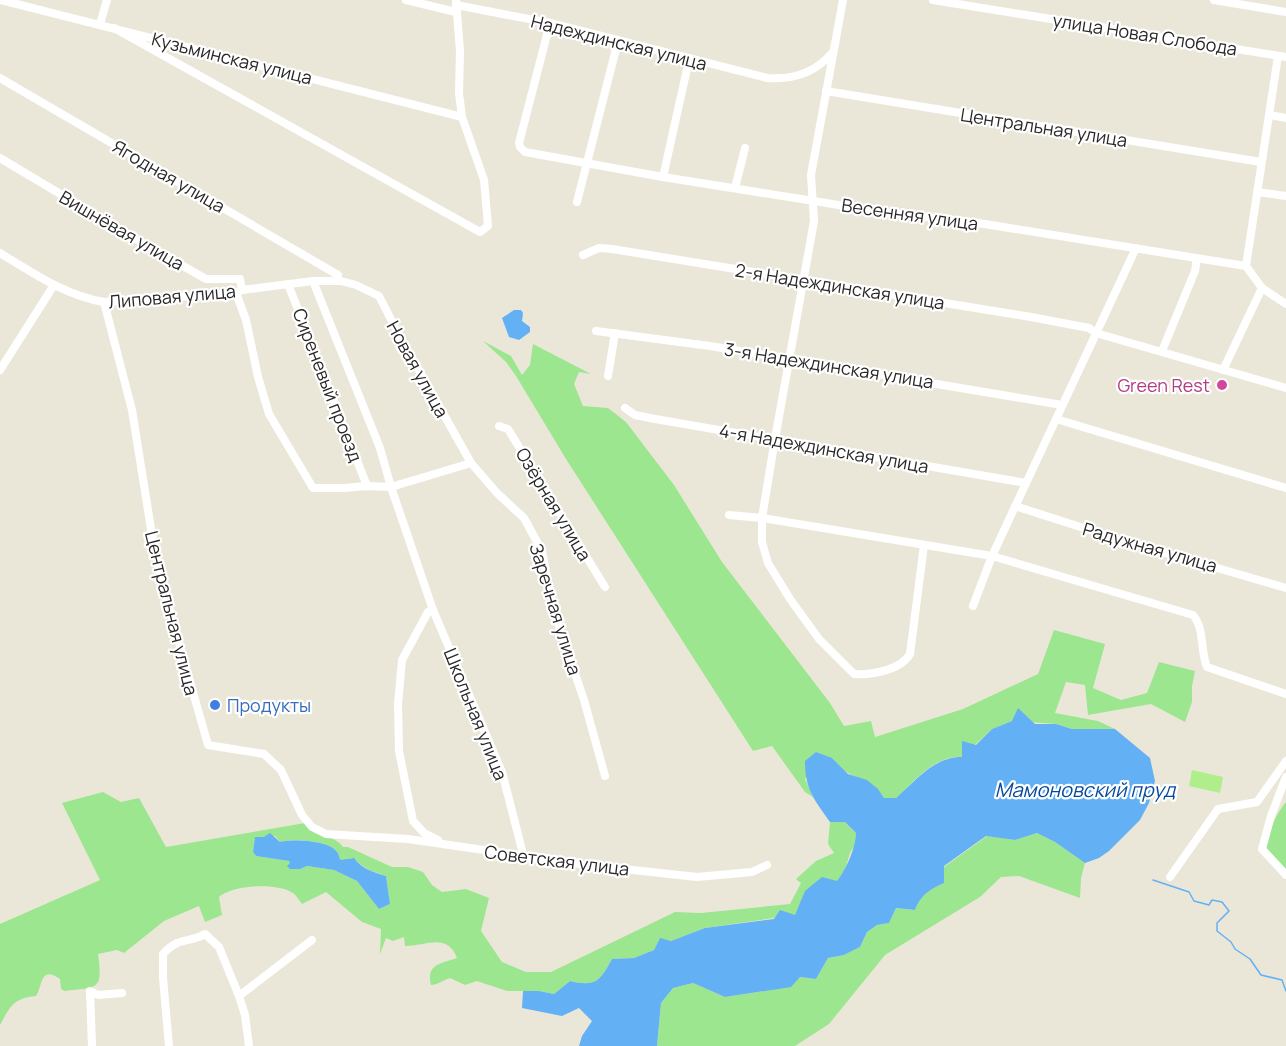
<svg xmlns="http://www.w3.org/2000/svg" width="1286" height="1046" viewBox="0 0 1286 1046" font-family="Manrope,sans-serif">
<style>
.green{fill:#9ce690;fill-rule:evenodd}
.pitch{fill:#afee8b}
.water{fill:#63b0f5}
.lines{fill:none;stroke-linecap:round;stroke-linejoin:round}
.stream{stroke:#63b0f5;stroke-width:1.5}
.minor{stroke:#fff;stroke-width:8}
.hotel-dot{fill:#d1479c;stroke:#fff;stroke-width:2}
.shop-dot{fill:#3f7fe0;stroke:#fff;stroke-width:2}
.labels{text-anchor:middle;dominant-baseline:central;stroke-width:4.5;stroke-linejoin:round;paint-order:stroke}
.street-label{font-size:18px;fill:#282828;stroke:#fff}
.hotel-label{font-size:18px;fill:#b23c85;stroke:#fff;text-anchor:end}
.shop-label{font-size:18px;fill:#366cbe;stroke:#fff;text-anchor:start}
.water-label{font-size:20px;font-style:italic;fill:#064a9d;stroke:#fff}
</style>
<rect width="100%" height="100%" fill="#ebe7d8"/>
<!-- green -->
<g class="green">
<path d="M483,341L511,356L522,375L530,365L533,344L591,374L579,372L574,384L583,406L608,408L626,422L674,485L722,562L830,703L844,726L871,721L875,737L963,709L1038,674L1054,630L1105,644L1093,688L1121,700L1147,693L1159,662L1195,671L1192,686V702L1185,722L1151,704L1088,715L1085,685L1066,682L1055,713L1098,721L1115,729H1072L1056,724L1012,721L992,729L962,757C933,756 916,780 896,798H884C872,780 867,783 850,774C843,771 837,763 832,758L805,779L813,797L805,792L772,746L753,751L566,459L516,376L506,362Z"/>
<path d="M103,792L121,802L139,798L166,847L305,823C312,837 335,834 343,847H348L392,867H408L423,872L432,885L442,892L466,889L489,898L481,931L502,962L526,972H551L675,912L701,913L790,904L801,883L796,879L816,861L834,853L828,844L830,822H845L856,833V843L850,853L845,870L837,881L795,915L705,928L671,941L660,939L654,950L634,958L612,959C600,981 596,987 570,981L554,994L539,991H507L477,981L465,985L450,978C443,980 438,985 431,985C426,964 440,964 457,958C447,932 426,946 405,946L404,937L393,941L386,938L380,954L381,929L362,922L326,892L302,904C299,900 297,896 293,893C277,882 233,885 219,897L222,915L205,922L199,906L164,921L124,953L117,950L98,954C103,991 98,987 65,991L61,989L60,979C40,964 42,988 36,996C13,998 10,1007 0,1025V924L100,880L62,803ZM275,836L280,842C292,839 329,840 337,852C339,854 339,858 341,860L346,861L351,858L369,870L386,876L390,904L379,909L357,881L334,870L307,866L300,869L289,861L256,856L253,852L255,838Z"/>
<path d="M1286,802V880C1279,872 1271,861 1267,851C1263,839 1278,811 1286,802Z"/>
<path d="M1037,833L1055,842L1085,863L1081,878L1080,898L1019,876L1001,877L980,897L885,955L829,1024L795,1046H657L661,1003L673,988L693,983L725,997L770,990L800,977L816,979L828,958L844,955L860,947L867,932L877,925L889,923L896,908L915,910C921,895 929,890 944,883V867L987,836L1015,840Z"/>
</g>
<!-- pitch -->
<path class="pitch" d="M1192,770L1223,777L1220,793L1189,786Z"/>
<!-- water -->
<g class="water">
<path d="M514,310H521L523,313L522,321L530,327V332L519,340L509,337L502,318Z"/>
<path d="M1018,708L1035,724H1056L1072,729H1115L1150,758L1155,781L1149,803L1140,820L1109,851L1099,858L1085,863L1055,842L1037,833L1015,840L986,836L944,866V883C929,890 921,895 915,910L896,908L889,923L877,925L867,932L860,947L844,955L828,958L816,979L800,977L791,987L725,997L693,983L673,988L661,1003L657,1046H579L582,1036L592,1021L579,1008L562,1016L522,1008L523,991H539L554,994L570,981C596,987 600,981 612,959L634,958L654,950L660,938L671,941L705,928L774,919L780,910L795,915L805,891L822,877L837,881C846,870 856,847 856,833L845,822H830C814,799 805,790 805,761L816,752L832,758L848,774L867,780L878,789L884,798H896C917,780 933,757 962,757V741L976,745L992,729L1012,721Z"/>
<path d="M270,833L280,842C292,839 329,840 337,852C339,854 339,858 341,860L354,858C360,868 375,873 386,876L390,904L379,909L357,881L334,870L307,866L300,869H290L287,866L290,863L289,861L256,856L253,852L255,837H264Z"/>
</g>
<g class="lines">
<!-- stream -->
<path class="stream" d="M1153,880L1189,892L1194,901L1209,905L1212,900L1222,902L1229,911L1217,923V931L1231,942L1235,949L1250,959L1261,975L1282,980L1286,991"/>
<!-- minor -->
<g class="minor">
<path d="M1,0L462,117"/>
<path d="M406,0L456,12"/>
<path d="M843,0L811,175L814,221L775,439L762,518V542L768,563L790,599L819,639L854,674C872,675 901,670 910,654L924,545"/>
<path d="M933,0L1286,57"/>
<path d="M1214,0L1286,12"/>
<path d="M456,5L550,23L767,78C793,80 815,73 832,53"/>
<path d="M550,23L519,143L520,147L525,152L663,177L889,213L972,222L1246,266L1262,288L1286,304"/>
<path d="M100,24L107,0"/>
<path d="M114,28L480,232L488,226L484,180L462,117L459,93L460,51L456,0"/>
<path d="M0,78L338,275"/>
<path d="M826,91L1261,162"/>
<path d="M1270,115L1286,118"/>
<path d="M0,158L134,238L206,279H240L242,290"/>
<path d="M663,177L689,60"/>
<path d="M735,188L745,148"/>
<path d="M1257,192L1286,196"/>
<path d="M577,202L618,41"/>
<path d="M0,253C33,273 66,296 104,302L236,293L242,290L313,281H341L356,285L379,296L398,333L471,463L497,493L524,518L542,551L553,609L584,700L605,776"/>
<path d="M583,255L599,248L612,249L1031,317L1089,328L1096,333L1286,388"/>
<path d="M1246,266L1278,56"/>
<path d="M313,281L380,448L391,487L433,610L502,772L523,854"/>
<path d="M288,284L367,486"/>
<path d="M236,293L246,320L258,377L269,414L313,488H344L367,486L391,487L471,463"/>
<path d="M104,302L132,410L151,529L164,590L208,745L264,754L281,770L302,815L312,827L326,834L408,839L587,865L697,877L752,872L767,865"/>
<path d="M596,331L710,346L1062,405"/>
<path d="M1162,351L1195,271L1197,258"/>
<path d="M0,370L54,285"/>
<path d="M1223,370L1262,288"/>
<path d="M608,376L615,333"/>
<path d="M625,408L635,415L655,419L1026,483"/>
<path d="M1056,419L1286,488"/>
<path d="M499,426L508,429L605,587"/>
<path d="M1015,506L1124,541L1286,588"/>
<path d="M729,515L762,518L992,556L1193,615C1205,629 1200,651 1207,667L1286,694"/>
<path d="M973,606L992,556L1136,248"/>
<path d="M433,610L428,612L402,660L398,704L399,751L413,821L424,833L438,840"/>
<path d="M1286,777L1271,816L1262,849L1286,875"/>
<path d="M1170,877L1218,809L1257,802L1286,761"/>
<path d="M239,996L312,940"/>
<path d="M92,1046L90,991L98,995L122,993"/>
<path d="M169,1046L163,978V954C179,936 188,944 205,934L219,947L239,996L245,1015L249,1046"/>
</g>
</g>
<!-- markers -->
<circle class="hotel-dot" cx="1222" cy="385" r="6"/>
<circle class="shop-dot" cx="215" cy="705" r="6"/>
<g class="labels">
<!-- street labels -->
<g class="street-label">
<text transform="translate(1145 34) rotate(9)">улица Новая Слобода</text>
<text transform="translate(619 42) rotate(14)">Надеждинская улица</text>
<text transform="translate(232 58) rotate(14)">Кузьминская улица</text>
<text transform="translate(1044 127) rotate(9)">Центральная улица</text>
<text transform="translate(169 176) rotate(30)">Ягодная улица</text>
<text transform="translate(910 214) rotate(8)">Весенняя улица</text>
<text transform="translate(122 230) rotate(30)">Вишнёвая улица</text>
<text transform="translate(840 286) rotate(9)">2-я Надеждинская улица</text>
<text transform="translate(172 296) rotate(-5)">Липовая улица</text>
<text transform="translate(829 365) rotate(9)">3-я Надеждинская улица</text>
<text transform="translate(418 369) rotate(61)">Новая улица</text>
<text transform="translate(328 385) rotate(69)">Сиреневый проезд</text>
<text transform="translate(824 448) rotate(10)">4-я Надеждинская улица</text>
<text transform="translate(554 504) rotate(59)">Озёрная улица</text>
<text transform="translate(1150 547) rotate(16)">Радужная улица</text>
<text transform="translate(556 609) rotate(73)">Заречная улица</text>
<text transform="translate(172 613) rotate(76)">Центральная улица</text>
<text transform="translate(476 714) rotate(68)">Школьная улица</text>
<text transform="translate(557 860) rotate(7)">Советская улица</text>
</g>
<!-- hotel labels -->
<g class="hotel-label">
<text x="1210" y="385">Green Rest</text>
</g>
<!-- shop labels -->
<g class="shop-label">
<text x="227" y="705">Продукты</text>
</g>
<!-- water labels -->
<g class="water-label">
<text x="1085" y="789">Мамоновский пруд</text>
</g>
</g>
</svg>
